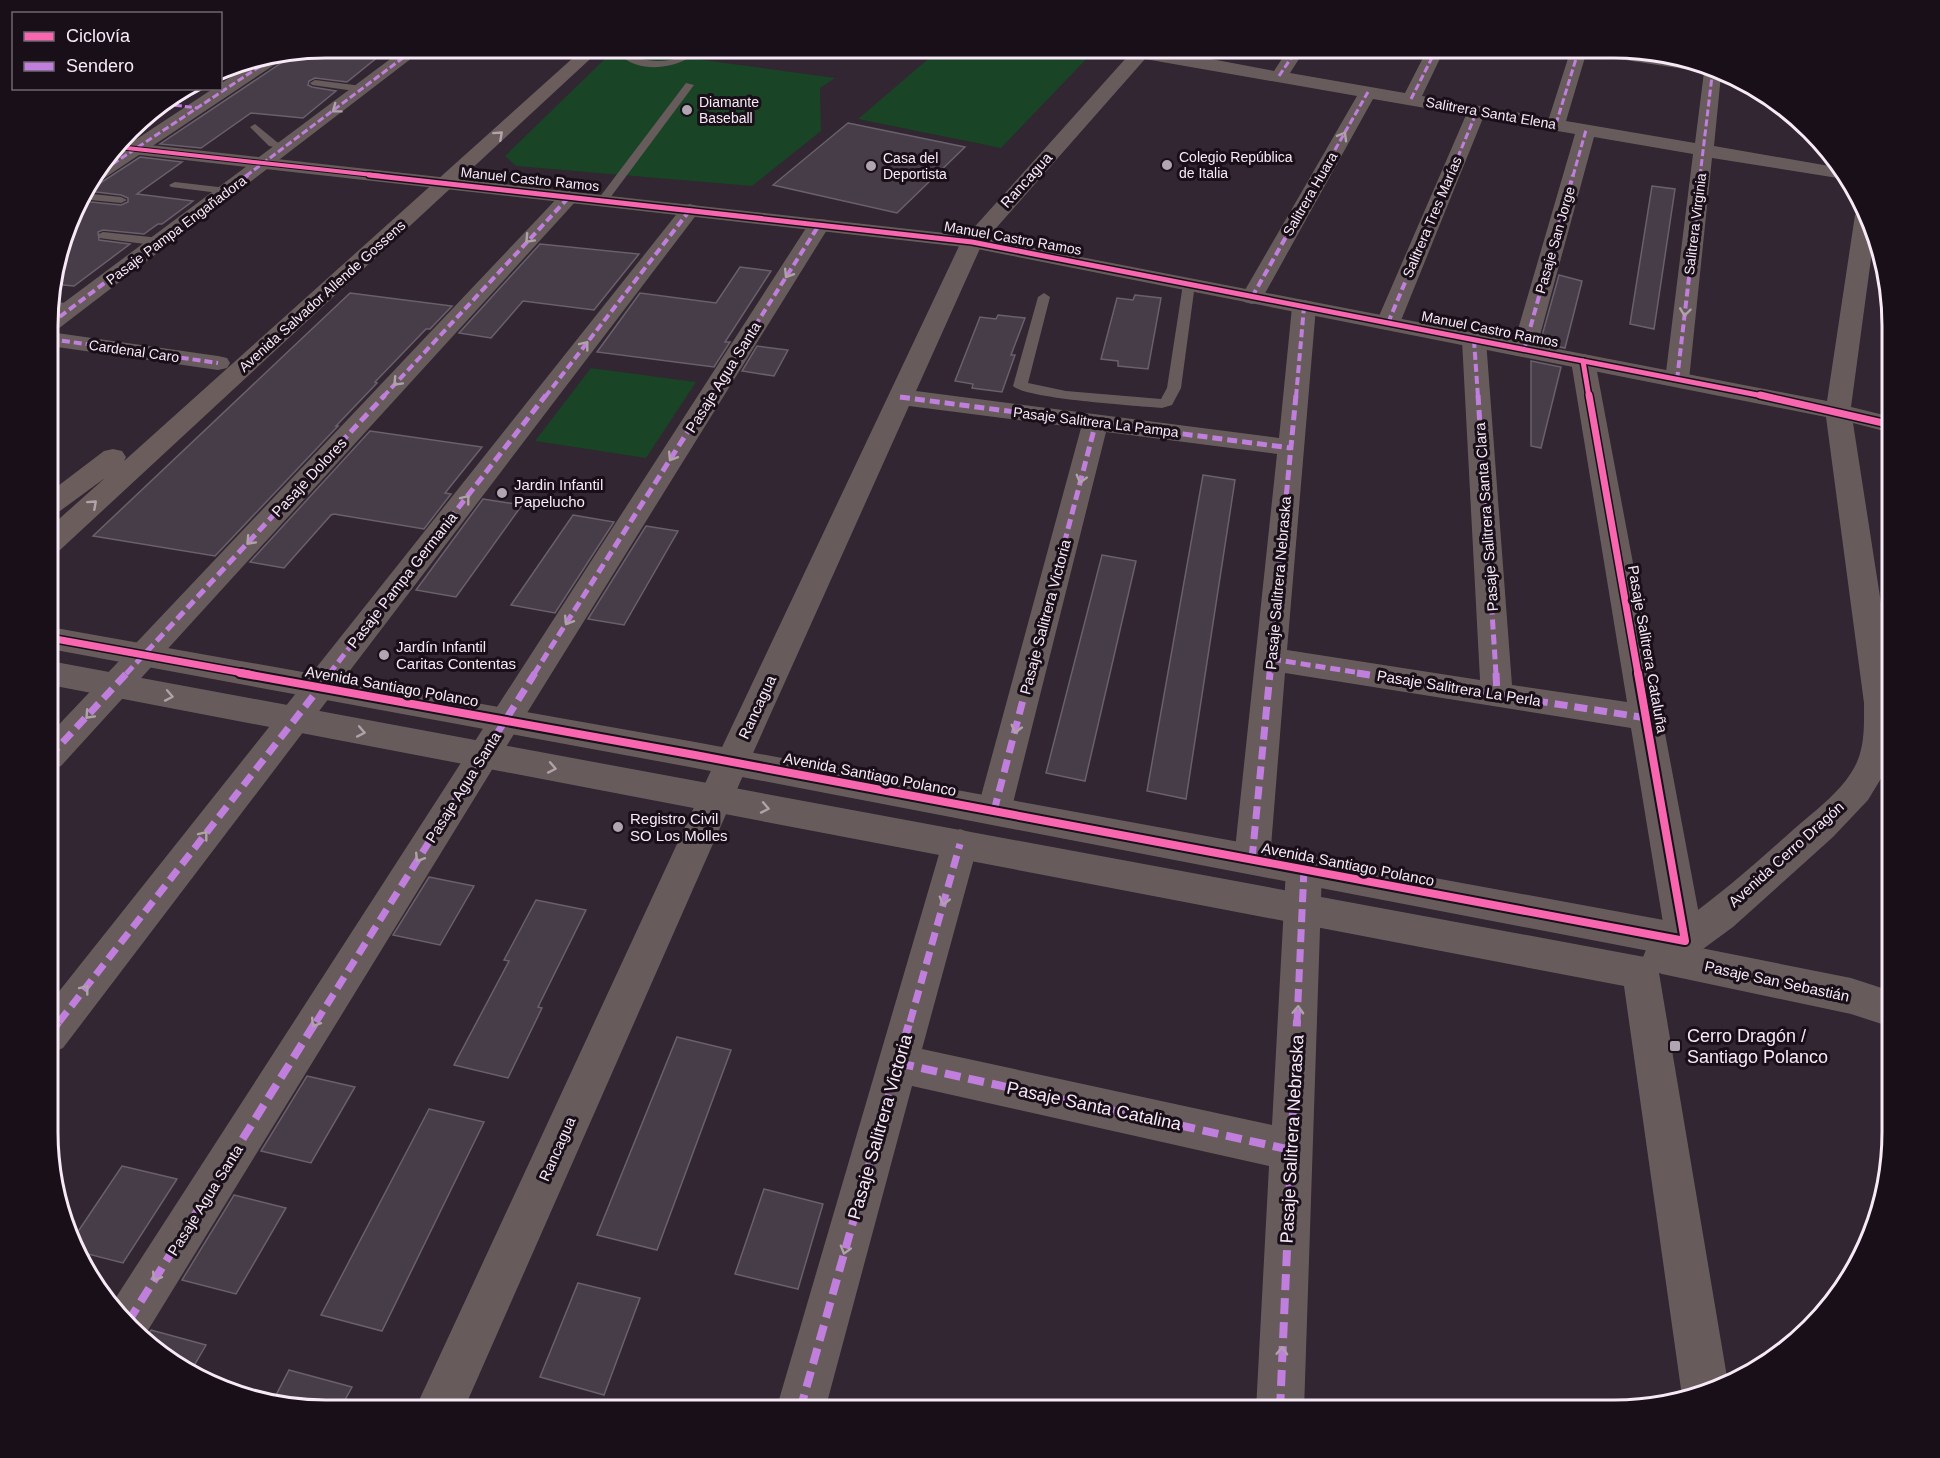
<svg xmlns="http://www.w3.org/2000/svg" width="1940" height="1458" viewBox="0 0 1940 1458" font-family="Helvetica,sans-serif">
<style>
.green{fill:#194426}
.building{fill:#463d48;stroke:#69606b;stroke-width:1.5}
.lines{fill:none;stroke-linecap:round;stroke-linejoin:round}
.service{fill:#675c5b;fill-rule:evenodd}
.minor{fill:#675c5b;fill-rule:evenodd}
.tertiary{fill:#675c5b;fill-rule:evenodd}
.secondary{fill:#6b5d5c;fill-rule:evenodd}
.quiet-far4{stroke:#c07fdc;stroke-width:3;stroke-dasharray:7 3;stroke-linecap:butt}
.quiet-far3{stroke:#c07fdc;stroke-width:4;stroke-dasharray:8 4;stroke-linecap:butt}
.quiet-far2{stroke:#c07fdc;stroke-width:5;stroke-dasharray:10 5;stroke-linecap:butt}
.quiet-far1{stroke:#c07fdc;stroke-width:7;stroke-dasharray:13 7;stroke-linecap:butt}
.quiet{stroke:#c07fdc;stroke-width:8;stroke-dasharray:16 8;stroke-linecap:butt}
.cycleway-far3-casing{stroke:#180f18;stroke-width:6}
.cycleway-far2-casing{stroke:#180f18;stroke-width:8}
.cycleway-far1-casing{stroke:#180f18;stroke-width:10}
.cycleway-casing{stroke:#180f18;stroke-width:12}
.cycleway-far3{stroke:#f766af;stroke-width:4}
.cycleway-far2{stroke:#f766af;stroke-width:5}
.cycleway-far1{stroke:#f766af;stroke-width:7}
.cycleway{stroke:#f766af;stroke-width:8}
.oneway{stroke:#b0a2a9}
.oneway2{stroke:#b2a3aa}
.poi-dot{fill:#b2a5b2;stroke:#180f18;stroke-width:2}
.labels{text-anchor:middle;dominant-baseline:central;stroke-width:6;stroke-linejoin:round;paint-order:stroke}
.far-poi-label{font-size:14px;fill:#f8e9f7;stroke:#180f18;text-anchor:start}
.far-street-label{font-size:14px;fill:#f8e9f7;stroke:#180f18}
.street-label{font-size:15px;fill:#f8e9f7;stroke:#180f18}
.poi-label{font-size:15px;fill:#f8e9f7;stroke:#180f18;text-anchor:start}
.near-poi-label{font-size:18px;fill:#f8e9f7;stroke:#180f18;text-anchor:start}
.near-street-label{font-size:18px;fill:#f8e9f7;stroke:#180f18}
.rim{fill:none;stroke:#f8e9f7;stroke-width:3}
</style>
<rect width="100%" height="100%" fill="#312631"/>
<!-- green -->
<g class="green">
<path d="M616,48L835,78L820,88L821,131L752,186L516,166L505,156Z"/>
<path d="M941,48H1083L1095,50L1001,148L858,119Z"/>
<path d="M591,368L696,382L646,458L535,441Z"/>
</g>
<!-- building -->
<g class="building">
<path d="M327,48H348L342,52L379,56L347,82L315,78L309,81L308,85L312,87L336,91L303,118L251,113L201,148L160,144L281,63L287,55Z"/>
<path d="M848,123L965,147L897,213L773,185Z"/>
<path d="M140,157L182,162L137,194L193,201L162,224H158L144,234L103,230L98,232L99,240L130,244L74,286L53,284L81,201L121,205L128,202V198L121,195L88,191Z"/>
<path d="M1652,186L1675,189L1654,329L1630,324Z"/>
<path d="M540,244L639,254L594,310L523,301L491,338L459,333Z"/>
<path d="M740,267L771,271L725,342H730L714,367L597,352L640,293L716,303Z"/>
<path d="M1559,275L1582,281L1565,348L1540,343Z"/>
<path d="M350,293L452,306L430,329H426L375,382L377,383L336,426H338L215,556L93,536Z"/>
<path d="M1135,295L1161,298L1148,369L1118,366V361L1101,359L1117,298L1133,300Z"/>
<path d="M998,315L1025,318L1011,355H1015L1002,392L972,388L973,384L955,381L980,317L996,319Z"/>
<path d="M757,346L788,350L774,376L742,371Z"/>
<path d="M1531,361L1561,367L1541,448L1531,446Z"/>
<path d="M370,431L482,447L445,493L451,494L424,529L334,514L331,515L284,568L250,562Z"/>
<path d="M1203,475L1235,480L1186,799L1147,791Z"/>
<path d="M483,499L522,505L456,597L416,590Z"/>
<path d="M573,515L614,522L555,613L511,605Z"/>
<path d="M646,526L678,531L624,625L588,619Z"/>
<path d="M1102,555L1136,561L1085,781L1046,773Z"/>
<path d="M429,877L474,886L440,945L393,935Z"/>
<path d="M536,900L586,910L538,1007L542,1008L508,1078L454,1065L509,961L504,960Z"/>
<path d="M677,1037L731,1050L657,1250L597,1235Z"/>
<path d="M307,1076L355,1087L311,1163L261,1151Z"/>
<path d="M429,1109L484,1122L382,1331L321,1315Z"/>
<path d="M122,1166L177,1179L123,1263L76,1251L73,1239Z"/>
<path d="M764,1189L823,1204L798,1289L735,1274Z"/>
<path d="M234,1195L286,1208L236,1294L182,1280Z"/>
<path d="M578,1283L640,1298L604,1395L540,1377Z"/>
<path d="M151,1330L206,1345L191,1371L144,1341Z"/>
<path d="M289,1370L352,1387L340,1409H309L273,1401Z"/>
</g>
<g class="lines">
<!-- service -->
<g class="service">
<path d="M625,48H635L631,55C645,62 665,63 680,57C690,52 689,48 702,48C683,68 643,75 621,56Z"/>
<path d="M315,80L362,86L367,89L362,92L312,85L310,83Z"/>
<path d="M686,83L694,85L607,202H599V198Z"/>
<path d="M255,124L277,142L287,146V150L269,146L250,127Z"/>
<path d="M175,182L227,188L233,191L227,194L171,187L169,185Z"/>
<path d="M83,193L121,197L127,200L121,203L81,199Z"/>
<path d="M103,232L160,238L166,242L160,246L99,238V234Z"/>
<path d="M1189,280L1195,284L1181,388L1172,405L1162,408C1138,406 1026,399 1013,386L1038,297L1044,293L1050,297L1028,383L1066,391L1161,399L1167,388L1183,284Z"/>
<path d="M50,301L73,304L79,308L73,312L50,309Z"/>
</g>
<!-- minor -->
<g class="minor">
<path d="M405,48H425L58,329L50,331V313Z"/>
<path d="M1135,48H1153L1274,71L1289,48H1306L1290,73L1405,93L1428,48H1445L1422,96L1549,118L1571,49C1626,49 1666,57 1720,69L1727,74L1721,75L1714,146L1835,167L1844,179L1712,158L1689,380L1686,385L1677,387L1668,385L1665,380L1693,154L1594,137L1536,350L1533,355L1524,357L1515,355L1512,350L1575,134L1483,118L1400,323L1396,328L1388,330L1380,328L1376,323L1466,115L1373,99L1263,297L1260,302L1252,304L1244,302L1241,297L1357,96L1145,59L982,244L916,391L1279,438L1292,307L1296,302L1304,300L1312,302L1316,307L1287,650L1480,680L1462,340L1466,335L1474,333L1482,335L1486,340L1512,685L1627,702L1571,361L1574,356L1583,354L1592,356L1595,361L1704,941L1701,948L1851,978L1891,991V1027L1851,1014L1662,974L1648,969L1643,957L1648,945L1666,941L1631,728L1285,673L1270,859L1265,870L1252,874L1239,870L1234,859L1277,454L1106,432L1011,811L1006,821L994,825L982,821L977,811L1081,428L909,406L749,762L464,1409H415L715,762L961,242ZM1586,54L1704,72L1695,143L1566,121Z"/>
<path d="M282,55L280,61L103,179L92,180L111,156L214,88H220V84L259,59Z"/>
<path d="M569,191L576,193L579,197L576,201L61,766L49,770V735L562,193Z"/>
<path d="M690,204L697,206L700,210L697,214L63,1048L49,1054V1004L683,206Z"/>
<path d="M819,219L827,220L830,225L517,729L142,1340L113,1302L808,225L811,220Z"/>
<path d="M50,332L218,356L227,358L230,363L227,368L218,370L50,346Z"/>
<path d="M960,829L973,834L978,844L922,1049L1272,1125L1286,869L1291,858L1304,854L1317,858L1322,869L1304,1410H1256L1269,1166L912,1086L825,1410H776L942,844L947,834Z"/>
</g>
<!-- tertiary -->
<path class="tertiary" d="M123,142L972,236L1827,401L1855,215L1859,211L1865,209L1873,244L1851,407L1892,417V433L1853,423L1892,674L1891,762L1868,800L1833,837L1733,927L1681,965L1667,970L1658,967L1728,1383L1683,1394L1681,1389L1624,986L50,685V661L1650,958L1649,951L695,768L50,649V627L695,742L1680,923C1720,895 1757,862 1794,829C1816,810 1845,789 1857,762C1865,744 1864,722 1864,703L1826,417L972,248L114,152Z"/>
<!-- secondary -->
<path class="secondary" d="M584,48H602L60,550L50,553V527L105,478L60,511L50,514V492L104,451L113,449L122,451L126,457L124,461Z"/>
<!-- quiet-far4 -->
<g class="quiet-far4">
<path d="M1584,49L1722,70"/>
<path d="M1279,76L1298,48"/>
<path d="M1411,99L1437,48"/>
<path d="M165,104L197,108"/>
<path d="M1556,124L1579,49"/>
<path d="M96,175L274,57"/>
<path d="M246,176L416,48"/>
<path d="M1320,176L1368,92"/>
<path d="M1450,176L1477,111"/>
<path d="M1573,176L1586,130"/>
<path d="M1700,176L1713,68"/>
</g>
<!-- quiet-far3 -->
<g class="quiet-far3">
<path d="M1252,297L1321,175"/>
<path d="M1388,323L1450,175"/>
<path d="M50,324L248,175"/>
<path d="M50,339L218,363"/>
<path d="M1474,340L1478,397"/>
<path d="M1524,350L1573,175"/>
<path d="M1677,380L1701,175"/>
<path d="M383,397L569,197"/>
<path d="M545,397L690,210"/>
<path d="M710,397L819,225"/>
<path d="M1296,397L1304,307"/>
</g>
<!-- quiet-far2 -->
<g class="quiet-far2">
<path d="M1478,395L1496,674"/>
<path d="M900,397L1291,448"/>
<path d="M1271,659L1367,674"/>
<path d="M126,674L385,395"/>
<path d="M329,674L546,395"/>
<path d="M534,674L711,395"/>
<path d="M1030,674L1096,422"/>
<path d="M1269,674L1296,395"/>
</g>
<!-- quiet-far1 -->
<g class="quiet-far1">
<path d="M1357,673L1647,718"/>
<path d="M1496,673L1497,694"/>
<path d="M49,757L127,673"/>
<path d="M994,811L1030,673"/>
<path d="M1252,859L1270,673"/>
<path d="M59,1022L331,673"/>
<path d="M316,1022L535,673"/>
<path d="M910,1022L960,844"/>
<path d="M1297,1022L1304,869"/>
</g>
<!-- quiet -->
<g class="quiet">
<path d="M49,1035L60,1020"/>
<path d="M898,1063L1291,1150"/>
<path d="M128,1322L317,1020"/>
<path d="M800,1410L910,1020"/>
<path d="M1280,1410L1297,1020"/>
</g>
<defs>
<path id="cycleway-far3" d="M118,147L382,176"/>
<g id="cycleway-far2">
<path d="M369,175L972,242L1768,397"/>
<path d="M1583,361L1589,397"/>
</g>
<g id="cycleway-far1">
<path d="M1589,395L1638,674"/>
<path d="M1760,395L1892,425"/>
<path d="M50,638L249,674"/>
</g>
<path id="cycleway" d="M240,673L695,755L1685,941L1638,673"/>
</defs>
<!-- cycleway-far3 casing -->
<use href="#cycleway-far3" class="cycleway-far3-casing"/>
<!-- cycleway-far2 casing -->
<use href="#cycleway-far2" class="cycleway-far2-casing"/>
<!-- cycleway-far1 casing -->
<use href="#cycleway-far1" class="cycleway-far1-casing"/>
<!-- cycleway casing -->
<use href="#cycleway" class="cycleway-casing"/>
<!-- cycleway-far3 -->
<use href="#cycleway-far3" class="cycleway-far3"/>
<!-- cycleway-far2 -->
<use href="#cycleway-far2" class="cycleway-far2"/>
<!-- cycleway-far1 -->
<use href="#cycleway-far1" class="cycleway-far1"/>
<!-- cycleway -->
<use href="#cycleway" class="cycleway"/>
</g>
<!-- one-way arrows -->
<defs><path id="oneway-chevron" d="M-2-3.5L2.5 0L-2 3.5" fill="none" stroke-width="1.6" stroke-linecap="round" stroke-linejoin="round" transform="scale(1.5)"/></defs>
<g class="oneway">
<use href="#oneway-chevron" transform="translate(336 109) rotate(143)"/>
<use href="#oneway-chevron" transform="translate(1343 136) rotate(-60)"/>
<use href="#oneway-chevron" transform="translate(529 239) rotate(133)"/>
<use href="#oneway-chevron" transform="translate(788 274) rotate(122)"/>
<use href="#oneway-chevron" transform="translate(1685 312) rotate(97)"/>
<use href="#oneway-chevron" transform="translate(585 345) rotate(-52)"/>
<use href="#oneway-chevron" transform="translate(397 382) rotate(133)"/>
<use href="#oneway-chevron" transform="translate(672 457) rotate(122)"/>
<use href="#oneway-chevron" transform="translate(1081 479) rotate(105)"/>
<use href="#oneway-chevron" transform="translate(466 499) rotate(-52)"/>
<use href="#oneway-chevron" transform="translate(250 541) rotate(133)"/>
<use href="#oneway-chevron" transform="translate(568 621) rotate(122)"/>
<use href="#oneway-chevron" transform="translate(169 696) rotate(11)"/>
<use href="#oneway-chevron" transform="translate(89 715) rotate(133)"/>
<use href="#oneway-chevron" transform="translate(1016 729) rotate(105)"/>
<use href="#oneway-chevron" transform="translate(361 732) rotate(11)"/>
<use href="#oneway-chevron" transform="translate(552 768) rotate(11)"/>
<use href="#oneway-chevron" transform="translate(765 808) rotate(11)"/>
<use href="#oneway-chevron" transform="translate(204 835) rotate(-52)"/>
<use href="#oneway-chevron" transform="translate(419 858) rotate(122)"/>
<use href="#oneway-chevron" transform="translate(944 901) rotate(106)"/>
<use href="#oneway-chevron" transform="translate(85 989) rotate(-52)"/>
<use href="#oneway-chevron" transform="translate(1298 1010) rotate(-87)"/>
<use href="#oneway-chevron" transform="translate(315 1023) rotate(122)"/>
<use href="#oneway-chevron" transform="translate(845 1250) rotate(106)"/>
<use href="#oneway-chevron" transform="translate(156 1277) rotate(122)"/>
<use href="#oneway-chevron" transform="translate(1282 1351) rotate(-87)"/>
</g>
<g class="oneway2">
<use href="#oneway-chevron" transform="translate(499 135) rotate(-42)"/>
<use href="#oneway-chevron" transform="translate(93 504) rotate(-42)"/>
</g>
<!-- markers -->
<g class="poi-dot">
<circle cx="687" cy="110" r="6"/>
<circle cx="1167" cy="165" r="6"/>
<circle cx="871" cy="166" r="6"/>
<circle cx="502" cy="493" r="6"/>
<circle cx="384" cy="655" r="6"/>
<circle cx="618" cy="827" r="6"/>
<rect x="1669" y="1040" width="12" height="12" rx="3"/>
</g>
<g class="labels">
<!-- far-poi labels -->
<g class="far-poi-label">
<text x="699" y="102">Diamante<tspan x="699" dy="16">Baseball</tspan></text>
<text x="1179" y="157">Colegio República<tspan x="1179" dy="16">de Italia</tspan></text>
<text x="883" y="158">Casa del<tspan x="883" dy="16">Deportista</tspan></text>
</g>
<!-- far-street labels -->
<g class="far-street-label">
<text transform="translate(1491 113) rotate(10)">Salitrera Santa Elena</text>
<text transform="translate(530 179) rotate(6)">Manuel Castro Ramos</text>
<text transform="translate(1310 194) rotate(-60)">Salitrera Huara</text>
<text transform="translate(1432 217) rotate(-67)">Salitrera Tres Marías</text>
<text transform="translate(1695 224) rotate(-83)">Salitrera Virginia</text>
<text transform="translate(176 230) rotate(-37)">Pasaje Pampa Engañadora</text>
<text transform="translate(1013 238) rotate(10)">Manuel Castro Ramos</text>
<text transform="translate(1555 240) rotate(-74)">Pasaje San Jorge</text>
<text transform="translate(322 296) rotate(-42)">Avenida Salvador Allende Gossens</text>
<text transform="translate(1490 329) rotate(11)">Manuel Castro Ramos</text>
<text transform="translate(134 351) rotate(8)">Cardenal Caro</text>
<text transform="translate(1096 422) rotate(7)">Pasaje Salitrera La Pampa</text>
</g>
<!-- street labels -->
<g class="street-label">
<text transform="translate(1026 180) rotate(-48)">Rancagua</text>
<text transform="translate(723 377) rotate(-58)">Pasaje Agua Santa</text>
<text transform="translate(309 477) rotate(-47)">Pasaje Dolores</text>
<text transform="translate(1486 517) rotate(-94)">Pasaje Salitrera Santa Clara</text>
<text transform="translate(402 580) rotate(-52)">Pasaje Pampa Germania</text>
<text transform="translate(1278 583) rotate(-85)">Pasaje Salitrera Nebraska</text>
<text transform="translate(1045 617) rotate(-75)">Pasaje Salitrera Victoria</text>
<text transform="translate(1648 649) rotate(80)">Pasaje Salitrera Cataluña</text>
<text transform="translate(392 686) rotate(10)">Avenida Santiago Polanco</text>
<text transform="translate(1459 688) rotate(9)">Pasaje Salitrera La Perla</text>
<text transform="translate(757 707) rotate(-65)">Rancagua</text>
<text transform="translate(870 774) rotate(11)">Avenida Santiago Polanco</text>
<text transform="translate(463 787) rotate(-58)">Pasaje Agua Santa</text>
<text transform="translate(1786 854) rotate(-42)">Avenida Cerro Dragón</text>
<text transform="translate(1348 864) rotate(11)">Avenida Santiago Polanco</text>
<text transform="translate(1777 981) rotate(12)">Pasaje San Sebastián</text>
<text transform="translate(557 1149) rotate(-66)">Rancagua</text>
<text transform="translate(205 1200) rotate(-58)">Pasaje Agua Santa</text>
</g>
<!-- poi labels -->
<g class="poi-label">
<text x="514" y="484">Jardin Infantil<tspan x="514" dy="17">Papelucho</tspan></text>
<text x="396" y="646">Jardín Infantil<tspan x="396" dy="17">Caritas Contentas</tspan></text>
<text x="630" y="818">Registro Civil<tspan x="630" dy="17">SO Los Molles</tspan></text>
</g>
<!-- near-poi labels -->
<g class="near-poi-label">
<text x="1687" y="1036">Cerro Dragón /<tspan x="1687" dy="21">Santiago Polanco</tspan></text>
</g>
<!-- near-street labels -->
<g class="near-street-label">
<text transform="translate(1094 1106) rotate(12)">Pasaje Santa Catalina</text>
<text transform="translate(880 1127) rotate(-74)">Pasaje Salitrera Victoria</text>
<text transform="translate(1292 1139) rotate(-87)">Pasaje Salitrera Nebraska</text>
</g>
</g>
<!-- crop -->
<path d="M0 0H1940V1458H0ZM326 58H1614A268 268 0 0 1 1882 326V1132A268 268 0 0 1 1614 1400H326A268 268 0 0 1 58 1132V326A268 268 0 0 1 326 58Z" fill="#180f18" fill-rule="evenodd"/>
<path class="rim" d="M326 58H1614A268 268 0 0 1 1882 326V1132A268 268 0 0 1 1614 1400H326A268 268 0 0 1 58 1132V326A268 268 0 0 1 326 58Z"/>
<!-- legend -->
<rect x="12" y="12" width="210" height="78" fill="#180f18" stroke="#726671" stroke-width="1.5"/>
<rect x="24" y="32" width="30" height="9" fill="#f766af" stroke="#726671" stroke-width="1.5"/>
<text x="66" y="42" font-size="18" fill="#f8e9f7">Ciclovía</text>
<rect x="24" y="62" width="30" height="9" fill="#c07fdc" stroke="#726671" stroke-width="1.5"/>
<text x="66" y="72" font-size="18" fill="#f8e9f7">Sendero</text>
</svg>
